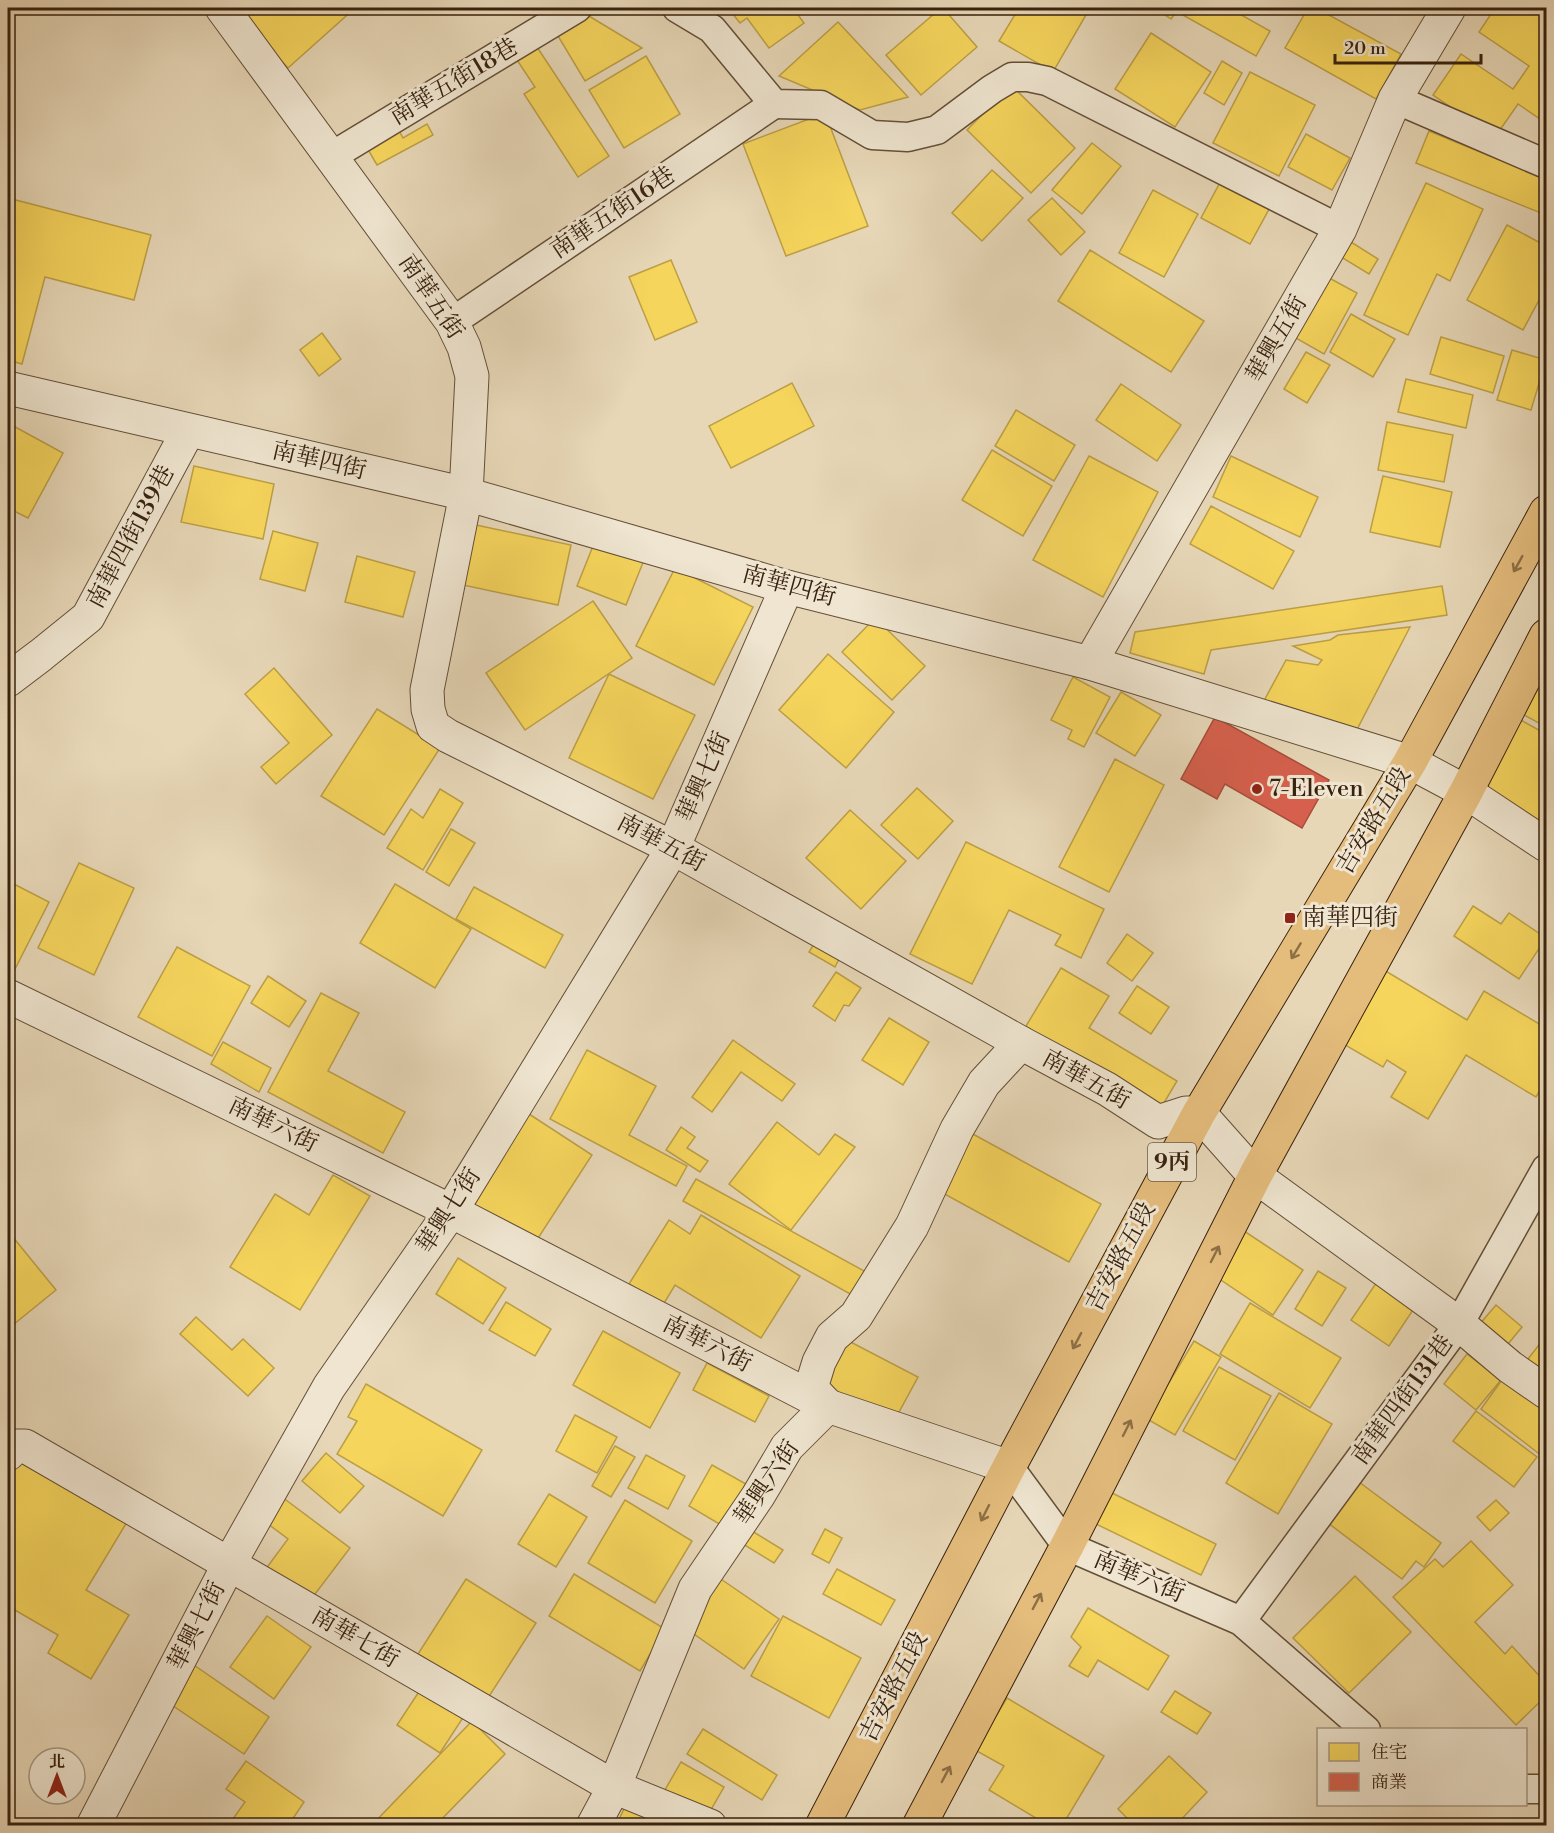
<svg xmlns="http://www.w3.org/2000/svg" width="1554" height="1833" viewBox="0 0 1554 1833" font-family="'Libre Bodoni','Noto Serif TC',serif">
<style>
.homes{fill:#f6d55c;stroke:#bd9f45;stroke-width:1.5}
.shops{fill:#d6604d;stroke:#a74d3a;stroke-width:1.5}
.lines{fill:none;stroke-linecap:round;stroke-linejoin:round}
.lane-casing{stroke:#644f38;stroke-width:31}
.street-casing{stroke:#644f38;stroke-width:35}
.primary-casing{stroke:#38220e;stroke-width:35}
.lane{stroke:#efe5d0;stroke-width:28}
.street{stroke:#efe5d0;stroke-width:33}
.primary{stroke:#e4bc7c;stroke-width:33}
.oneway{stroke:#8e6f45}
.poi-dot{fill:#8f2418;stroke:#efe5d0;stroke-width:2}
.labels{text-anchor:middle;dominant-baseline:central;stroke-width:6;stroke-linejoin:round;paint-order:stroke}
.shield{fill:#efe5d0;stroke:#6f5c48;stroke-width:1.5}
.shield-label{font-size:22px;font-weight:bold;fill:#38220e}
.street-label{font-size:24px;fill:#38220e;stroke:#efe5d0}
.poi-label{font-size:24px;fill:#38220e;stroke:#efe5d0;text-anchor:start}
</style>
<rect width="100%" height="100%" fill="#e7d7b7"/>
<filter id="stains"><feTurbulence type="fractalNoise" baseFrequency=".00333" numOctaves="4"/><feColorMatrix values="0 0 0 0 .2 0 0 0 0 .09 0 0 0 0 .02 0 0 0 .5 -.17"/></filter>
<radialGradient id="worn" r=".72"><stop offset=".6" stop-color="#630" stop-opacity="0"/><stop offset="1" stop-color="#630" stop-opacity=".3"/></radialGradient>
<!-- homes -->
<g class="homes">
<path d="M233,8H355L288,68Z"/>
<path d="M728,8H793L804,23L769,48L747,18L740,23Z"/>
<path d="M941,8H943L977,47L921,95L886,55Z"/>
<path d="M1019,8H1090L1053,72L999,41Z"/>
<path d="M1155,8H1179L1171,19Z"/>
<path d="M1185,8H1229L1270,31L1256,56L1181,14Z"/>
<path d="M1308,8H1316L1401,54L1376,99L1285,48Z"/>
<path d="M1495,8H1546V123L1518,104L1495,137L1433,95L1461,54L1513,89L1529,66L1479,32Z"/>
<path d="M584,13L642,48L585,81L555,31Z"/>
<path d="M838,22L908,97L860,110L779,76Z"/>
<path d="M1151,33L1211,72L1175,127L1115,89Z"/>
<path d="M535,44L609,156L578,177L524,94L535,87L515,57Z"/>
<path d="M646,56L680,114L624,148L589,90Z"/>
<path d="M1222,61L1242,73L1224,105L1204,93Z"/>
<path d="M1250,72L1315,105L1279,176L1213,143Z"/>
<path d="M1011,85L1075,148L1031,193L967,130Z"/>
<path d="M825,113L868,226L786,256L743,144Z"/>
<path d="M395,123L403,138L427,124L433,135L377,165L363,141Z"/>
<path d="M1429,131L1546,179V215L1416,163Z"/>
<path d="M1306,134L1350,158L1332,190L1288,167Z"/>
<path d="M1092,143L1121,166L1082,214L1052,190Z"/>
<path d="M992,170L1023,198L982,241L952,213Z"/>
<path d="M1224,175L1273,202L1250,244L1201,218Z"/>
<path d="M1426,183L1483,209L1450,281L1437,274L1408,335L1364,315Z"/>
<path d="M1153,190L1198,214L1164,277L1119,253Z"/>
<path d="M8,198L151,235L134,300L45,277L22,364L8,360Z"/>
<path d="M1052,198L1085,232L1061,255L1028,220Z"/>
<path d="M1507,225L1546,246V287L1523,330L1467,300Z"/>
<path d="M1343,237L1378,259L1369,274L1333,252Z"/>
<path d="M1090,250L1204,321L1171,372L1058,301Z"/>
<path d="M671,260L697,322L655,340L629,277Z"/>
<path d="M1320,273L1357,293L1324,354L1287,333Z"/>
<path d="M1351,314L1395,339L1373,377L1330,352Z"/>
<path d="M322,333L341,359L319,376L300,350Z"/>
<path d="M1441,337L1504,356L1493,393L1430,374Z"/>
<path d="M1512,350L1546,360L1531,410L1497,400Z"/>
<path d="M1306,352L1330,365L1307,403L1284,389Z"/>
<path d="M1406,379L1473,395L1466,428L1398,412Z"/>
<path d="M792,383L814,426L731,468L709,426Z"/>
<path d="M1121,384L1181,425L1157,461L1096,420Z"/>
<path d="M1016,410L1075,445L1054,481L995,446Z"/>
<path d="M1387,422L1453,435L1444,482L1378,470Z"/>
<path d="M8,423L63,453L28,518L8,508Z"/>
<path d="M992,450L1052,486L1023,536L962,500Z"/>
<path d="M1089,456L1158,492L1103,597L1033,560Z"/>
<path d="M1231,456L1318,497L1300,537L1213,497Z"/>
<path d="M194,466L274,484L263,539L181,522Z"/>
<path d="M1383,476L1452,492L1440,547L1370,532Z"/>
<path d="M1211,506L1294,551L1273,589L1190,544Z"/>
<path d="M476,525L571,545L558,605L463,585Z"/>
<path d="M273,531L318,543L305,591L260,579Z"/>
<path d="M595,541L644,560L626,605L577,586Z"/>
<path d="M357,556L415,572L403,617L345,602Z"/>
<path d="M675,568L753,607L714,685L636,646Z"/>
<path d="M1442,586L1447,615L1211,650L1204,674L1130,653L1135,632Z"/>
<path d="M593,601L632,658L525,730L486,673Z"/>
<path d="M875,618L925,666L892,700L842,652Z"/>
<path d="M1410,627L1352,739L1259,710L1286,660L1318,665L1322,660L1293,646L1330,640L1338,635Z"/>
<path d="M828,654L894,712L846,768L779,710Z"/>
<path d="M274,668L332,735L276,784L261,767L289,743L245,694Z"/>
<path d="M609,674L695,715L653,799L569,758Z"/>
<path d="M1073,677L1110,697L1084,747L1068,739L1072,730L1051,720Z"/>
<path d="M1538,677L1546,682V727L1519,712Z"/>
<path d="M1121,692L1161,715L1135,756L1096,733Z"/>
<path d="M377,709L440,748L384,835L321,796Z"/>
<path d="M1517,718L1546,734V837L1473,794Z"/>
<path d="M1115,759L1164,785L1109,892L1059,867Z"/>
<path d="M917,788L953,821L918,859L881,825Z"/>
<path d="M440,789L463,803L423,870L387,848L411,809L423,818Z"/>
<path d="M850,810L906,861L861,909L806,858Z"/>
<path d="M451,829L475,843L449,886L426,872Z"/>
<path d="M966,842L1104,909L1081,958L1055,945L1061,935L1009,910L972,984L910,954Z"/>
<path d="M79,863L134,888L94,975L38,948Z"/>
<path d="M8,881L49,902L11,977L8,975Z"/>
<path d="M395,884L471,929L435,988L360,943Z"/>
<path d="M474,887L563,935L545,968L456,919Z"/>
<path d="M1473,906L1501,924L1509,913L1546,938L1519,979L1454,936Z"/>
<path d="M1127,934L1153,953L1132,981L1107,963Z"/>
<path d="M819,936L843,951L835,967L809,952Z"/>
<path d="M177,947L250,986L212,1056L138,1017Z"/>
<path d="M1061,968L1109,996L1089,1028L1177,1081L1158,1113L1023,1031Z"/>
<path d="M1384,970L1467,1020L1484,991L1546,1028V1080L1536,1097L1466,1055L1428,1119L1391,1097L1406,1072L1387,1060L1383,1067L1340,1042Z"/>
<path d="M836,972L861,988L849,1006L844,1005L835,1021L813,1006Z"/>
<path d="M268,976L306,1001L289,1027L251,1003Z"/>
<path d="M1137,986L1169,1007L1151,1034L1119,1013Z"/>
<path d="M321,993L359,1013L328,1071L405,1112L383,1153L268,1092Z"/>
<path d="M889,1018L929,1042L903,1085L862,1060Z"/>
<path d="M733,1040L795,1084L782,1101L741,1072L712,1112L692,1097Z"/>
<path d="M223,1042L271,1068L259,1092L211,1064Z"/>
<path d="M587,1050L656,1086L629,1135L687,1166L676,1186L550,1119Z"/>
<path d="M526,1112L592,1155L533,1246L466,1203Z"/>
<path d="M777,1122L819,1155L835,1134L855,1147L791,1230L729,1184Z"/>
<path d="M681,1127L695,1137L687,1148L708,1161L700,1172L666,1150Z"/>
<path d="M971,1133L1101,1204L1069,1262L939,1191Z"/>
<path d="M333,1175L370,1196L300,1310L230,1267L275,1194L309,1215Z"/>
<path d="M696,1179L866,1272L852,1295L683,1201Z"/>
<path d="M701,1215L800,1276L761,1338L675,1285L663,1305L629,1284L669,1220L690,1234Z"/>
<path d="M8,1231L56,1290L8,1329Z"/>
<path d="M1244,1231L1303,1270L1273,1315L1215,1276Z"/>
<path d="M458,1258L506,1288L483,1324L436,1294Z"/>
<path d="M1318,1271L1346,1288L1322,1326L1295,1309Z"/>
<path d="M1381,1276L1419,1301L1389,1346L1351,1320Z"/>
<path d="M506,1302L551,1329L535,1356L489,1330Z"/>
<path d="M1250,1303L1341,1358L1310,1408L1220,1354Z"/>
<path d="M1496,1305L1522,1327L1499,1355L1473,1332Z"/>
<path d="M196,1317L232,1350L243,1339L274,1368L248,1396L180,1334Z"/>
<path d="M603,1331L680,1373L650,1428L573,1385Z"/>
<path d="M1546,1336V1374L1524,1364Z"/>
<path d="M841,1337L918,1377L892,1425L815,1384Z"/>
<path d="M1194,1341L1221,1357L1175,1435L1147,1419Z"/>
<path d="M1467,1354L1501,1380L1476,1410L1444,1384Z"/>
<path d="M707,1363L769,1396L755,1422L693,1390Z"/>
<path d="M1219,1367L1271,1396L1235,1460L1183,1431Z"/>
<path d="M1507,1373L1546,1410V1459L1481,1409Z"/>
<path d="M366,1384L482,1450L443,1516L337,1454L357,1421L348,1417Z"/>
<path d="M1279,1393L1332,1424L1278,1514L1226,1483Z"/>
<path d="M1476,1411L1537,1457L1514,1487L1453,1441Z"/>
<path d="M575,1415L617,1437L597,1473L556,1451Z"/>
<path d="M615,1446L635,1457L611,1497L592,1486Z"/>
<path d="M17,1451L130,1517L86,1590L129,1615L91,1679L48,1653L58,1635L8,1606V1466Z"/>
<path d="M326,1453L364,1486L340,1513L302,1481Z"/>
<path d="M646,1455L685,1476L668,1509L628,1488Z"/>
<path d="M712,1465L746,1484L721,1525L689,1506Z"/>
<path d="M1355,1479L1441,1543L1424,1567L1416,1561L1402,1579L1324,1520Z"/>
<path d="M1108,1491L1216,1544L1201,1575L1092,1522Z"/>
<path d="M549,1494L587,1517L556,1567L518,1544Z"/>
<path d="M282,1497L350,1548L309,1602L265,1570L288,1539L264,1521Z"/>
<path d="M625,1500L692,1541L655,1603L588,1563Z"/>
<path d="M1496,1500L1509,1513L1490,1531L1477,1517Z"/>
<path d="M825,1529L842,1538L829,1563L812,1554Z"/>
<path d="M752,1531L783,1550L774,1563L743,1544Z"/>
<path d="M1471,1541L1513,1585L1475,1622L1505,1654L1512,1646L1546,1683V1696L1516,1725L1393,1597L1435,1559L1443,1567Z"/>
<path d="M837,1569L895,1600L881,1625L823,1594Z"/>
<path d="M574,1574L665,1629L640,1671L549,1616Z"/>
<path d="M715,1575L779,1619L744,1669L681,1625Z"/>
<path d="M1355,1576L1411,1632L1349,1693L1293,1638Z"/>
<path d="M466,1579L536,1623L488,1698L418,1654Z"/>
<path d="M1088,1608L1169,1656L1148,1690L1098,1660L1088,1677L1069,1666L1081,1647L1071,1637Z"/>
<path d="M267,1616L311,1647L274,1699L230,1667Z"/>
<path d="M783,1616L861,1658L829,1718L751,1676Z"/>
<path d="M191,1663L269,1717L244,1754L166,1701Z"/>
<path d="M424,1684L466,1713L440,1753L397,1725Z"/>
<path d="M1175,1691L1211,1713L1197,1734L1161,1712Z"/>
<path d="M1007,1698L1104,1756L1062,1826H1049L989,1790L1004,1766L975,1750Z"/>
<path d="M472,1721L505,1754L435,1826H371Z"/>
<path d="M703,1729L777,1775L762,1800L687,1754Z"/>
<path d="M1169,1756L1207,1792L1175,1826H1135L1118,1809Z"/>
<path d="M246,1761L304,1802L288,1826H228L245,1802L226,1789Z"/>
<path d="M681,1762L724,1787L705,1820L662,1795Z"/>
<path d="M630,1796L658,1809L651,1826H616Z"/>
</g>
<!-- shops -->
<path class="shops" d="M1215,717L1329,780L1302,828L1225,784L1217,799L1181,779Z"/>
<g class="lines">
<defs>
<g id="lane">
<path d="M677,8L712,29L774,104L821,105L872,135L908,137L937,130L992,89L1012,77H1028L1047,81L1340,229"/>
<path d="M1395,99L1546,164"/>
<path d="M332,156L577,8"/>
<path d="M452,322L774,104"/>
<path d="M1009,1467L1067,1546L1241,1621L1366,1730"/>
<path d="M1241,1621L1459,1324L1546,1169"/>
<path d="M1526,1789H1546"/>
</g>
<g id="street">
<path d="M222,8L452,322L464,347L472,376L466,494L427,690L428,709L433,726L448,736L673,848L1021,1043L1107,1089L1158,1122L1186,1113H1199L1255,1176L1459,1324L1510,1367L1546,1392"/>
<path d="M8,388L466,494L787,587L1090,663L1410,762L1466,792L1546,845"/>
<path d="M1090,663L1340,229L1395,99L1449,8"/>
<path d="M8,680L41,655L88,617L188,431"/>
<path d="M8,996L451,1211L828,1406L1009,1467"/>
<path d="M8,1454L16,1446H25L614,1787L710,1826"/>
<path d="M93,1826L228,1566L329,1387L451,1211L673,848L787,587"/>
<path d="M593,1826L614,1787L695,1589L758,1496L787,1447L828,1406L811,1388L819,1362L832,1337L856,1316L912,1226L957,1129L984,1083L1021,1043"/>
</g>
<g id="primary">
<path d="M822,1826L1009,1467L1199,1113L1410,762L1546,512"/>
<path d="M919,1826L1067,1546L1255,1176L1466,792L1546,636"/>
</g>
</defs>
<!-- lane casing -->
<use href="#lane" class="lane-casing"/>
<!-- street casing -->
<use href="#street" class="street-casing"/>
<!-- primary casing -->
<use href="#primary" class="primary-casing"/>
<!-- lane -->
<use href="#lane" class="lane"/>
<!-- street -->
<use href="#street" class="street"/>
<!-- primary -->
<use href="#primary" class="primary"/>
</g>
<!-- one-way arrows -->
<defs><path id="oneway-shaft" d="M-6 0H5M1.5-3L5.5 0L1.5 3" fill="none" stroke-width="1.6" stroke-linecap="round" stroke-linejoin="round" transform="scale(1.5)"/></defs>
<g class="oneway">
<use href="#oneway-shaft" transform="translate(1518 564) rotate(119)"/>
<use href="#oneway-shaft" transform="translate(1296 951) rotate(121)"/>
<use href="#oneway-shaft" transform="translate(1215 1254) rotate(-63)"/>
<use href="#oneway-shaft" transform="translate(1077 1341) rotate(118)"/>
<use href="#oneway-shaft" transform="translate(1127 1428) rotate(-63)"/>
<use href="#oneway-shaft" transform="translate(985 1513) rotate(117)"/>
<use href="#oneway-shaft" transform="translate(1037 1601) rotate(-62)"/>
<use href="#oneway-shaft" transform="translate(946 1774) rotate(-62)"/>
</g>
<!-- markers -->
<g class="poi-dot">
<circle cx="1257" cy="789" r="6"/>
<rect x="1284" y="912" width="12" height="12" rx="3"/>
</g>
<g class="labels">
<!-- shield labels -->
<rect class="shield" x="1148" y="1143" width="48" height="38" rx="4.5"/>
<g class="shield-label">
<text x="1172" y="1162">9丙</text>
</g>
<!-- street labels -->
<g class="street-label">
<text transform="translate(454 82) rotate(-31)">南華五街18巷</text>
<text transform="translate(613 213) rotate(-34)">南華五街16巷</text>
<text transform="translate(431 297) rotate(56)">南華五街</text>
<text transform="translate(1277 339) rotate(-60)">華興五街</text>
<text transform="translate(319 461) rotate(13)">南華四街</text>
<text transform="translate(131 537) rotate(-62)">南華四街139巷</text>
<text transform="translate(789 586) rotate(15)">南華四街</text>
<text transform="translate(704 777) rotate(-66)">華興七街</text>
<text transform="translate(1374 821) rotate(-59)">吉安路五段</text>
<text transform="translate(661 843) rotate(28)">南華五街</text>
<text transform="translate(1086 1080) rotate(29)">南華五街</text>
<text transform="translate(273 1125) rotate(26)">南華六街</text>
<text transform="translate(449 1211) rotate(-57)">華興七街</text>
<text transform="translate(1121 1257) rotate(-62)">吉安路五段</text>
<text transform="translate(707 1344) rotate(27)">南華六街</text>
<text transform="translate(1403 1400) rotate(-54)">南華四街131巷</text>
<text transform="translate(767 1483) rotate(-56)">華興六街</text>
<text transform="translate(1139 1577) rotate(23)">南華六街</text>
<text transform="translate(197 1626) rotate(-63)">華興七街</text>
<text transform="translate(355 1638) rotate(30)">南華七街</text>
<text transform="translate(894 1687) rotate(-63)">吉安路五段</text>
</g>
<!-- poi labels -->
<g class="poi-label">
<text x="1269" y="789">7-Eleven</text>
<text x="1302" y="918">南華四街</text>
</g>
</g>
<!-- margin -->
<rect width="1554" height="1833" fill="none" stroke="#e7d7b7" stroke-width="30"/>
<rect x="9" y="9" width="1536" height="1815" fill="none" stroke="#38220e" stroke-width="3"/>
<rect x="15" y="15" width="1524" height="1803" fill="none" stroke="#38220e" stroke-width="1.5"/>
<!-- legend -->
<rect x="1317" y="1728" width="210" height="78" fill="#efe5d0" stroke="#a69782" stroke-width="1.5"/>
<rect x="1329" y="1743" width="30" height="18" fill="#f6d55c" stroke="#a69782" stroke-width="1.5"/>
<text x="1371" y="1758" font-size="18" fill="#38220e">住宅</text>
<rect x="1329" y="1773" width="30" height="18" fill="#d6604d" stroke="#a69782" stroke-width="1.5"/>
<text x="1371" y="1788" font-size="18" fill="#38220e">商業</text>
<!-- north arrow -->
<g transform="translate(57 1776)"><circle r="28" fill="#efe5d0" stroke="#a69782" stroke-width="1.5"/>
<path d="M0-4.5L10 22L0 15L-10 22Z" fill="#8f2418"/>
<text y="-9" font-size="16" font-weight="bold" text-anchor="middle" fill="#38220e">北</text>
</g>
<!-- scale -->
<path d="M1335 54v9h146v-9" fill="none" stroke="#38220e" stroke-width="3"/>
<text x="1344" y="54" font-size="18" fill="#38220e" stroke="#efe5d0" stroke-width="4.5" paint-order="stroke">20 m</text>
<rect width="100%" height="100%" filter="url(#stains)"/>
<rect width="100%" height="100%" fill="url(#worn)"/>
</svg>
